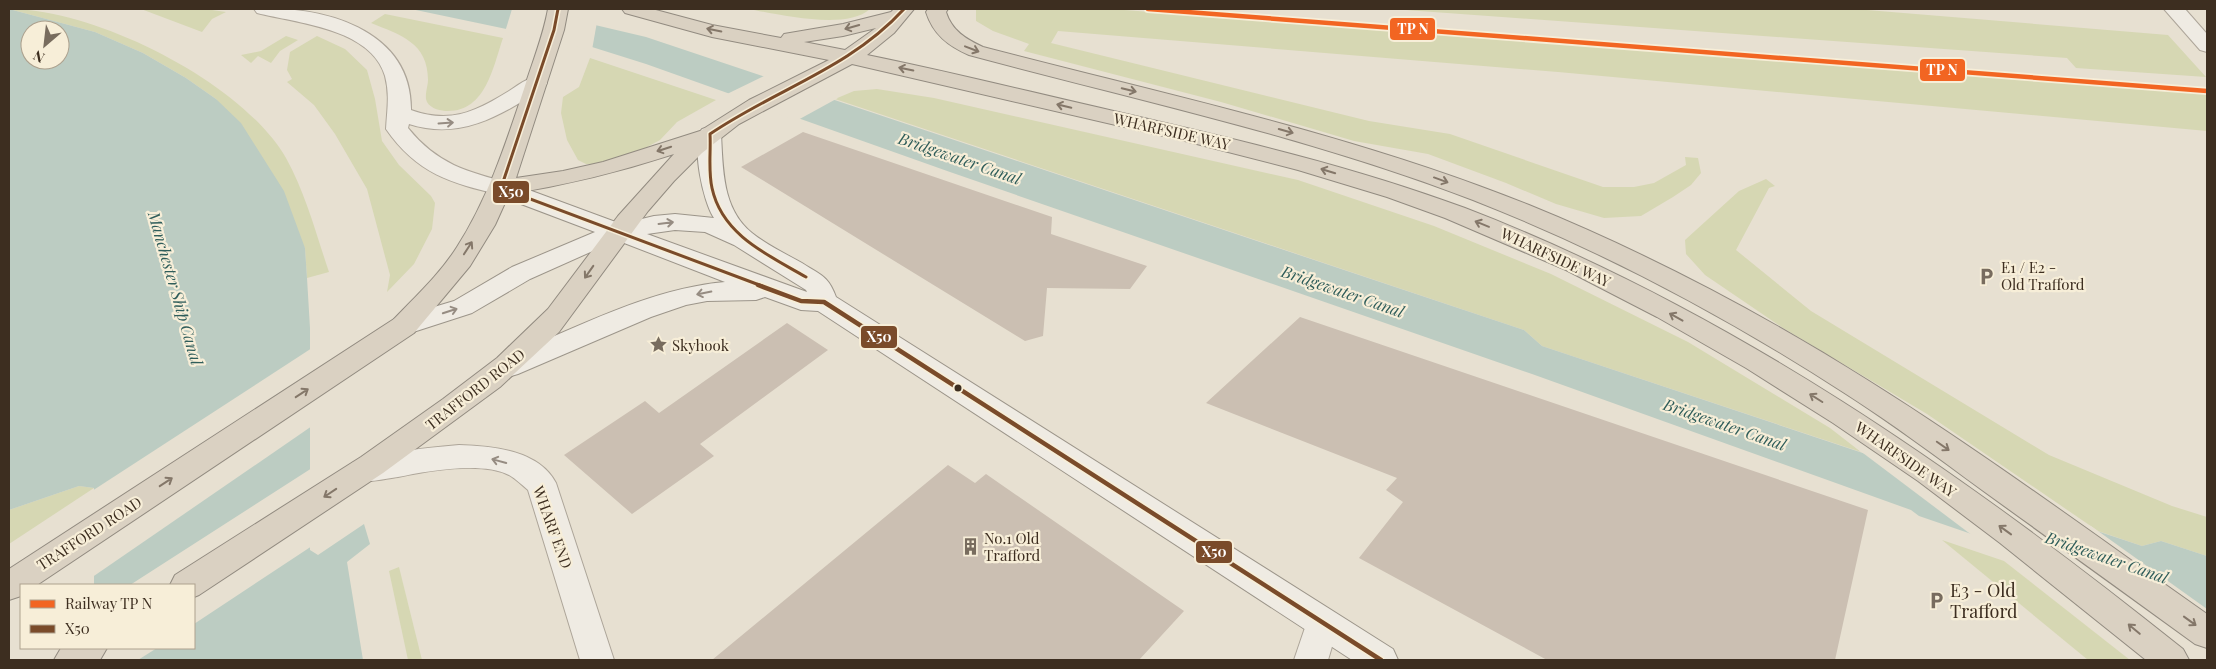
<svg xmlns="http://www.w3.org/2000/svg" width="2216" height="669" viewBox="0 0 2216 669" font-family="'Playfair Display',serif">
<style>
.green{fill:#d6d7b3}
.water{fill:#bcccc2;fill-rule:evenodd}
.pier{fill:#e7e0d1}
.building{fill:#cbbfb2}
.lines{fill:none;stroke-linecap:round;stroke-linejoin:round}
.street-casing{stroke:#ada599;stroke-width:2}
.secondary-casing{stroke:#9c958a;stroke-width:2}
.highway-casing{stroke:#928b80;stroke-width:2}
.street{fill:#efebe3;fill-rule:evenodd}
.secondary{fill:#efebe3;fill-rule:evenodd}
.highway{fill:#dad1c2;fill-rule:evenodd}
.bus-1-far1-casing{stroke:#f7eed8;stroke-width:6}
.bus-1-casing{stroke:#f7eed8;stroke-width:8}
.bus-1-far1{stroke:#7a4b2a;stroke-width:3}
.bus-1{stroke:#7a4b2a;stroke-width:4.5}
.rail-1-casing{stroke:#f7eed8;stroke-width:8}
.rail-1{stroke:#f26522;stroke-width:4.5}
.oneway{stroke:#847769}
.oneway2{stroke:#968c82}
.bus-dot{fill:#3d2e20;stroke:#f7eed8;stroke-width:2}
.labels{text-anchor:middle;dominant-baseline:central;stroke-width:4.5;stroke-linejoin:round;paint-order:stroke}
.street-label{font-size:15px;fill:#3d2e20;stroke:#f7eed8}
.poi-label{font-size:15px;fill:#3d2e20;stroke:#f7eed8;text-anchor:start}
.water-label{font-size:16px;font-style:italic;fill:#2f5d5a;stroke:#f7eed8}
.near-poi-label{font-size:18px;fill:#3d2e20;stroke:#f7eed8;text-anchor:start}
.line-badge{stroke:#f7eed8;stroke-width:2}
.badge-label{font-size:14px;text-anchor:middle;font-weight:bold;fill:#fff}
</style>
<rect width="100%" height="100%" fill="#e7e0d1"/>
<!-- green -->
<g class="green">
<path d="M9,9C96,9 242,82 286,158C306,194 316,234 329,272L307,278L305,248L216,99L186,78L143,53L95,32Z"/>
<path d="M141,9H205L226,12L212,19L202,32Z"/>
<path d="M748,9H870C846,31 777,14 748,9Z"/>
<path d="M976,9H1112L2207,94V131L1558,72L1058,31L1051,43L1369,121L1450,134L1603,187H1634L1654,183L1686,165L1685,157L1698,158L1701,173L1691,185L1673,197L1641,216L1604,218L1556,204L1506,183L1428,154L1354,141L1221,102L1024,51L1029,44L993,31L976,21Z"/>
<path d="M1392,9H1855L2168,35L2206,77L2076,68L2067,58Z"/>
<path d="M385,14L503,38C493,67 486,111 448,111C441,111 431,109 427,102C424,96 428,86 428,80C428,43 401,35 371,23Z"/>
<path d="M286,36L298,40L280,51L271,63L258,56L251,63L241,55L261,51Z"/>
<path d="M317,36L345,49L367,70L375,99L382,141L399,165L431,196L435,203L432,229L414,264L387,292L390,275L367,189L335,134L314,105L287,82L292,79L287,70L290,52Z"/>
<path d="M590,58L716,100L677,122L660,140L636,153L598,164H586L578,160L567,140L561,113L563,97L579,87Z"/>
<path d="M877,89L934,98L1298,180L1434,226L1551,274L1688,342L1830,428L1861,452L1542,346L1524,330L835,99L854,91Z"/>
<path d="M1766,179L1775,186L1769,188L1736,250L1811,311L2049,455L2172,506L2207,517V556L2161,541L2142,546L2098,531L1927,414L1783,328L1705,275L1686,254L1685,240L1739,191Z"/>
<path d="M79,486L94,488L9,544V510Z"/>
<path d="M1942,540L2004,561L2130,660H2088Z"/>
<path d="M399,567L422,660H408L389,571Z"/>
</g>
<!-- water -->
<g class="water">
<path d="M9,9L95,32L143,53L186,78L216,99L241,123L284,191L305,248L307,278L310,328V550L318,555L364,524L370,544L347,562L363,660H93L94,648H194V585H94V488L79,486L9,510ZM30,30H60V60H30Z"/>
<path d="M411,9H527L646,37L1524,330L1542,346L2142,546L2161,541L2207,556V615L1919,516L1911,510L1532,374L950,172L646,64L592,47Z"/>
</g>
<!-- pier -->
<g class="pier">
<path d="M512,9H538L597,22L592,50L505,32Z"/>
<path d="M768,74L838,98L796,121L727,94Z"/>
<path d="M312,348V426L91,578L92,491Z"/>
<path d="M1855,447L2091,526L2207,609V618L1977,539Z"/>
<path d="M312,468V546L194,624V585H130Z"/>
<path d="M91,648H157L138,660H91Z"/>
</g>
<!-- building -->
<g class="building">
<path d="M803,132L1052,217L1051,234L1147,266L1130,289L1047,288L1043,336L1025,341L741,167Z"/>
<path d="M1300,317L1868,510L1835,660H1547L1359,558L1403,502L1386,490L1397,478L1206,403Z"/>
<path d="M787,323L828,350L700,444L714,456L632,514L564,455L645,401L659,413Z"/>
<path d="M948,465L975,483L986,474L1184,611L1139,660H712Z"/>
</g>
<g class="lines">
<defs>
<g id="street">
<path d="M254,9C320,5 412,28 411,110C450,124 475,112 509,91C520,84 529,75 544,78L547,83L544,88C501,115 461,141 409,124L408,128C437,164 467,172 510,183L513,188L510,193L501,195C451,183 417,174 386,129C387,110 390,95 385,76C371,28 296,23 257,13Z"/>
<path d="M2164,9H2185L2207,34V52L2200,50Z"/>
<path d="M459,445C492,446 539,450 556,483L614,660H580L528,490C522,485 516,479 509,475C482,461 426,471 398,477C382,479 368,484 352,479L348,471L352,463C386,452 424,448 459,445Z"/>
<path d="M1322,608L1334,613L1339,623L1328,660H1294L1310,613Z"/>
</g>
<path id="secondary" d="M710,127L718,129L721,134C723,169 722,209 752,233C767,245 786,254 802,263C820,275 828,275 836,297L1393,649L1398,660H1352L818,311L801,310L765,297L756,300L707,301L686,305L651,317L518,374L508,377L498,374L494,367L498,360C571,331 646,289 725,282L619,241L595,250L530,279L472,313L404,335L394,333L390,326L394,319L454,301L512,267L595,232L492,193L489,188L492,183L501,181L510,183L621,224L654,216L675,214L714,218C703,202 691,145 702,129ZM675,230L705,232L734,245L806,290L807,292L647,234Z"/>
<g id="highway">
<path d="M548,9H568L564,30L516,178L563,171L603,162L700,131L749,100L829,60L712,37L625,13L622,9H652L712,25L781,38L784,34L843,24L891,12L894,9H914L894,33L867,55C951,72 1034,93 1118,112C1235,139 1352,166 1465,208C1730,310 1963,473 2183,649L2189,660H2146L2000,543L1918,481L1833,423L1746,368L1657,317L1566,270L1445,218L1387,197L1298,170L1185,141L852,64L739,124L702,153L674,181L648,211L559,332L500,387L383,473L199,595L194,597V585H170L175,575L361,457L443,399L497,358L548,309L618,216L674,154C619,172 566,185 509,194L495,225L470,266L414,333L37,585H21V596L9,600V569L394,319C416,296 440,274 457,247C488,199 506,143 524,89C532,63 543,37 548,9ZM876,28L845,50L804,42L843,36Z"/>
<path d="M928,9H948L946,12C952,31 966,39 983,47C1166,95 1353,134 1529,205C1647,253 1761,313 1869,381C1984,453 2096,536 2207,614V648L2195,644C2124,592 2053,541 1982,490C1937,457 1893,424 1846,394C1729,318 1603,251 1473,200C1310,137 1137,100 969,55C948,46 933,34 926,12Z"/>
<path d="M61,648H107L100,660H54Z"/>
</g>
</defs>
<!-- street casing -->
<use href="#street" class="street-casing"/>
<!-- secondary casing -->
<use href="#secondary" class="secondary-casing"/>
<!-- highway casing -->
<use href="#highway" class="highway-casing"/>
<!-- street -->
<use href="#street" class="street"/>
<!-- secondary -->
<use href="#secondary" class="secondary"/>
<!-- highway -->
<use href="#highway" class="highway"/>
<defs>
<g id="bus-1-far1">
<path d="M558,9L554,30L501,188L762,286"/>
<path d="M806,277C768,255 722,235 712,188C708,170 711,152 710,134C776,89 849,69 904,9"/>
</g>
<path id="bus-1" d="M758,285L801,301L824,302L1381,660"/>
</defs>
<!-- bus-1-far1 casing -->
<use href="#bus-1-far1" class="bus-1-far1-casing"/>
<!-- bus-1 casing -->
<use href="#bus-1" class="bus-1-casing"/>
<!-- bus-1-far1 -->
<use href="#bus-1-far1" class="bus-1-far1"/>
<!-- bus-1 -->
<use href="#bus-1" class="bus-1"/>
<defs>
<path id="rail-1" d="M1148,9L2207,91"/>
</defs>
<!-- rail-1 casing -->
<use href="#rail-1" class="rail-1-casing"/>
<!-- rail-1 -->
<use href="#rail-1" class="rail-1"/>
</g>
<!-- one-way arrows -->
<defs><path id="oneway-shaft" d="M-6 0H5M1.5-3L5.5 0L1.5 3" fill="none" stroke-width="1.6" stroke-linecap="round" stroke-linejoin="round" transform="scale(1.25)"/></defs>
<g class="oneway">
<use href="#oneway-shaft" transform="translate(852 27) rotate(164)"/>
<use href="#oneway-shaft" transform="translate(714 30) rotate(-168)"/>
<use href="#oneway-shaft" transform="translate(972 49) rotate(21)"/>
<use href="#oneway-shaft" transform="translate(906 69) rotate(-168)"/>
<use href="#oneway-shaft" transform="translate(1129 90) rotate(14)"/>
<use href="#oneway-shaft" transform="translate(1064 106) rotate(-167)"/>
<use href="#oneway-shaft" transform="translate(1286 131) rotate(16)"/>
<use href="#oneway-shaft" transform="translate(664 149) rotate(162)"/>
<use href="#oneway-shaft" transform="translate(1328 171) rotate(-163)"/>
<use href="#oneway-shaft" transform="translate(1441 180) rotate(20)"/>
<use href="#oneway-shaft" transform="translate(1482 224) rotate(-158)"/>
<use href="#oneway-shaft" transform="translate(468 248) rotate(-57)"/>
<use href="#oneway-shaft" transform="translate(589 272) rotate(125)"/>
<use href="#oneway-shaft" transform="translate(1676 317) rotate(-151)"/>
<use href="#oneway-shaft" transform="translate(302 393) rotate(-33)"/>
<use href="#oneway-shaft" transform="translate(1816 398) rotate(-148)"/>
<use href="#oneway-shaft" transform="translate(1943 446) rotate(35)"/>
<use href="#oneway-shaft" transform="translate(166 482) rotate(-33)"/>
<use href="#oneway-shaft" transform="translate(330 493) rotate(146)"/>
<use href="#oneway-shaft" transform="translate(2005 530) rotate(-144)"/>
<use href="#oneway-shaft" transform="translate(2190 621) rotate(36)"/>
<use href="#oneway-shaft" transform="translate(2134 629) rotate(-140)"/>
</g>
<g class="oneway2">
<use href="#oneway-shaft" transform="translate(446 123) rotate(-4)"/>
<use href="#oneway-shaft" transform="translate(666 223) rotate(-7)"/>
<use href="#oneway-shaft" transform="translate(704 293) rotate(169)"/>
<use href="#oneway-shaft" transform="translate(450 311) rotate(-18)"/>
<use href="#oneway-shaft" transform="translate(499 461) rotate(-165)"/>
</g>
<!-- icons -->
<defs>
<symbol id="parking-bare" viewBox="-9 -9 18 18"><path d="M-3.5-5.5H1a3.5 3.5 0 0 1 0 7H-1V5.5H-3.5ZM-1-3.4V-.6H.8a1.4 1.4 0 0 0 0-2.8Z" fill="#786c5e" stroke="#f7eed8" stroke-width="2.5" paint-order="stroke"/></symbol>
<symbol id="sight-bare" viewBox="-9 -9 18 18"><path d="M0-6L1.8-2.2L6-1.7L2.9 1.2L3.7 5.4L0 3.3L-3.7 5.4L-2.9 1.2L-6-1.7L-1.8-2.2Z" fill="#786c5e" stroke="#f7eed8" stroke-width="2.5" paint-order="stroke"/></symbol>
<symbol id="building-bare" viewBox="-9 -9 18 18"><path d="M-4-6H4V6H1V3H-1V6H-4ZM-2.5-4.3h1.7v1.8h-1.7ZM.8-4.3h1.7v1.8H.8ZM-2.5-1h1.7V.8h-1.7ZM.8-1h1.7V.8H.8Z" fill="#786c5e" stroke="#f7eed8" stroke-width="2.5" paint-order="stroke"/></symbol>
</defs>
<g fill-rule="evenodd">
<use href="#parking-bare" x="1974" y="264" width="25" height="25"/>
<use href="#sight-bare" x="646" y="332" width="25" height="25"/>
<use href="#building-bare" x="958" y="534" width="25" height="25"/>
<use href="#parking-bare" x="1924" y="588" width="25" height="25"/>
</g>
<!-- markers -->
<circle class="bus-dot" cx="958" cy="388" r="4.5"/>
<g class="labels">
<!-- street labels -->
<g class="street-label">
<text transform="translate(1172 131) rotate(13)">WHARFSIDE WAY</text>
<text transform="translate(1556 257) rotate(25)">WHARFSIDE WAY</text>
<text transform="translate(475 389) rotate(-38)">TRAFFORD ROAD</text>
<text transform="translate(1906 459) rotate(35)">WHARFSIDE WAY</text>
<text transform="translate(553 527) rotate(70)">WHARF END</text>
<text transform="translate(89 533) rotate(-33)">TRAFFORD ROAD</text>
</g>
<!-- poi labels -->
<g class="poi-label">
<text x="2001" y="267">E1 / E2 -<tspan x="2001" dy="17">Old Trafford</tspan></text>
<text x="672" y="345">Skyhook</text>
<text x="984" y="538">No.1 Old<tspan x="984" dy="17">Trafford</tspan></text>
</g>
<!-- water labels -->
<g class="water-label">
<text transform="translate(960 158) rotate(19)">Bridgewater Canal</text>
<text transform="translate(176 288) rotate(74)">Manchester Ship Canal</text>
<text transform="translate(1343 291) rotate(19)">Bridgewater Canal</text>
<text transform="translate(1725 424) rotate(19)">Bridgewater Canal</text>
<text transform="translate(2107 557) rotate(19)">Bridgewater Canal</text>
</g>
<!-- near-poi labels -->
<g class="near-poi-label">
<text x="1950" y="590">E3 - Old<tspan x="1950" dy="21">Trafford</tspan></text>
</g>
</g>
<g class="line-badge">
<rect x="1389" y="17" width="47" height="24" rx="5" fill="#f26522"/>
<rect x="1919" y="58" width="47" height="24" rx="5" fill="#f26522"/>
<rect x="492" y="180" width="38" height="24" rx="5" fill="#7a4b2a"/>
<rect x="860" y="325" width="38" height="24" rx="5" fill="#7a4b2a"/>
<rect x="1195" y="540" width="38" height="24" rx="5" fill="#7a4b2a"/>
</g>
<g class="badge-label">
<text x="1413" y="34">TP N</text>
<text x="1942" y="75">TP N</text>
<text x="511" y="197">X50</text>
<text x="879" y="342">X50</text>
<text x="1214" y="557">X50</text>
</g>
<!-- border -->
<rect width="2216" height="669" fill="none" stroke="#3d2e20" stroke-width="20"/>
<!-- legend -->
<rect x="20" y="584" width="175" height="65" fill="#f7eed8" stroke="#ada18e"/>
<rect x="30" y="600" width="25" height="8" fill="#f26522" stroke="#ada18e"/>
<text x="65" y="609" font-size="15" fill="#3d2e20">Railway TP N</text>
<rect x="30" y="625" width="25" height="8" fill="#7a4b2a" stroke="#ada18e"/>
<text x="65" y="634" font-size="15" fill="#3d2e20">X50</text>
<!-- north arrow -->
<g transform="translate(45 45) rotate(208)"><circle r="24" fill="#f7eed8" stroke="#ada18e"/>
<path d="M0-4L9 19L0 12L-9 19Z" fill="#786c5e"/>
<text y="-8" font-size="14" font-weight="bold" text-anchor="middle" fill="#3d2e20">N</text>
</g>
</svg>
